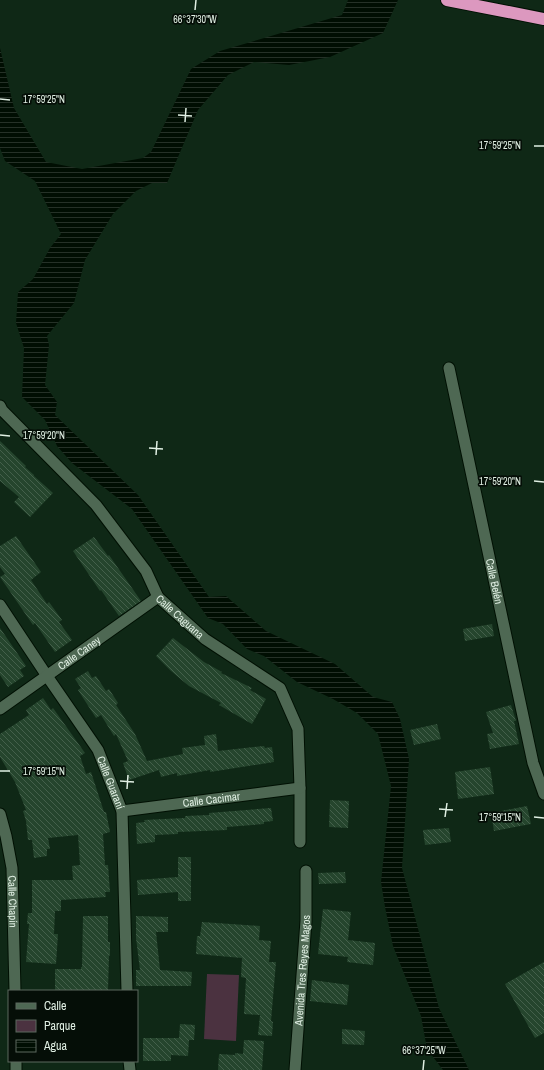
<svg xmlns="http://www.w3.org/2000/svg" width="544" height="1070" viewBox="0 0 544 1070" font-family="'Archivo Narrow',sans-serif">
<style>
.green{fill:#4b3240}
.water{fill:url(#water-rules)}
.building{fill:url(#building-back-hatch)}
.lines{fill:none;stroke-linecap:round;stroke-linejoin:round}
.minor-casing{stroke:#001003;stroke-width:13}
.motorway-casing{stroke:#001003;stroke-width:14}
.minor{stroke:#4e6853;stroke-width:11}
.motorway{stroke:#dc98bf;stroke-width:12}
.ticks{fill:none;stroke:#e0efe3;stroke-width:1.5}
.labels{text-anchor:middle;dominant-baseline:central;stroke-width:3.5;stroke-linejoin:round;paint-order:stroke}
.street-label{font-size:11px;fill:#e0efe3;stroke:#050e07}
.ticks-label{font-size:10px;text-anchor:middle;fill:#e0efe3;stroke:#050e07;stroke-width:3.5;stroke-linejoin:round;paint-order:stroke}
</style>
<defs>
<pattern id="water-rules" width="6" height="5" patternUnits="userSpaceOnUse"><rect width="6" height="5" fill="#000e02"/><path d="M0 2.5h6" fill="none" stroke="#253127"/></pattern>
<pattern id="building-back-hatch" width="6" height="6" patternUnits="userSpaceOnUse"><rect width="6" height="6" fill="#25452d"/><path d="M-1 5l2 2M0 0l6 6M5-1l2 2" fill="none" stroke="#44604b"/></pattern>
</defs>
<rect width="100%" height="100%" fill="#0f2816"/>
<!-- green -->
<path class="green" d="M207,974L239,975L236,1041L204,1039Z"/>
<!-- water -->
<path class="water" d="M348,0H398L383,33L330,57L289,65L254,62L228,75L198,110L167,183H152L136,191L113,214L85,260L74,303L47,336L49,345L45,385L57,402L55,415L138,495L209,597L226,596L266,631L335,664L373,697L392,702L400,719L409,759L402,868L439,1008L469,1070H443L427,1049L421,1016L393,946L385,907L381,882L391,786L378,734L357,713L333,699L297,682L264,656L247,649L223,624L208,618L132,509L72,463L57,446L45,420L22,397L24,348L16,323L18,292L33,279L50,248L61,234L35,181L5,161L0,148V48L14,108L46,162L82,169L143,158L151,152L191,69L220,51L342,15Z"/>
<!-- building -->
<g class="building">
<path d="M0,441L26,466L25,467L34,475V476L53,493L30,517L14,502L19,497L0,481Z"/>
<path d="M16,536L41,572L31,580L47,604L49,602L62,620L59,622L72,640L55,652L35,623L33,625L0,577L5,574L0,567V546Z"/>
<path d="M94,537L108,556L109,555L141,601L119,616L101,590L100,591L73,551Z"/>
<path d="M492,624L494,636L465,641L463,629Z"/>
<path d="M0,628L26,666L20,670L24,676L8,687L0,675Z"/>
<path d="M173,638L204,662L222,672L221,673L252,688L250,690L266,699L252,724L219,705L221,703L189,686L171,671L156,656Z"/>
<path d="M88,671L92,678L96,676L106,691L109,689L118,703L116,705L135,734L147,761L183,754L182,748L205,745L204,736L216,734L218,751L264,746L265,748L272,747L274,762L210,772V770L177,776V773L161,777L159,770L129,780L123,763L128,761L116,734L114,736L101,715L96,718L78,690L81,688L75,679Z"/>
<path d="M43,698L51,710L53,708L85,753L80,756L86,774L91,772L104,812H106L110,832L103,834L105,865H108L110,892H105L106,897L61,900V911H55L54,934H58L56,964L26,962L29,924H27L28,913H32V880H73L72,866L80,865L78,835L48,838L50,849H47V856L34,858L32,840H28L26,821L23,811L26,810L15,782L0,757V734L29,715L26,710Z"/>
<path d="M511,705L516,721H514L519,744L490,749L487,734L493,733L486,712Z"/>
<path d="M437,724L441,739L414,745L410,730Z"/>
<path d="M490,767L494,794L458,799L455,772Z"/>
<path d="M330,800L349,801L348,828L329,827Z"/>
<path d="M527,806L531,824L494,831L491,813Z"/>
<path d="M271,808L273,821L264,822V824L227,827V830L178,832V834L155,835V842L137,844L136,823L145,822L144,820L185,818V816L209,815V813Z"/>
<path d="M449,828L451,842L425,845L423,830Z"/>
<path d="M178,857H191V901H178V892L138,895L137,880L178,877Z"/>
<path d="M345,872L346,883L319,884L318,873Z"/>
<path d="M323,909L351,912L348,940L375,943L373,965L347,962L348,957L318,954Z"/>
<path d="M83,916H108V942H110V956L109,955L108,990L55,991V969H81V967H82Z"/>
<path d="M136,916L168,917V932H156L160,970L192,972L191,986H136V970H140L136,938Z"/>
<path d="M202,922L260,926L259,940L271,941L269,962H276L271,1021L273,1022L272,1036L258,1035L260,1015L244,1014L246,978L241,977L242,958L196,954L197,936H200Z"/>
<path d="M544,962V1033L535,1038L505,984Z"/>
<path d="M312,980L349,985L347,1005L310,1001Z"/>
<path d="M180,1024L195,1025L194,1040H189L188,1056L171,1055V1061H143V1038H179Z"/>
<path d="M342,1029L365,1031L364,1045L342,1044Z"/>
<path d="M244,1040L264,1041L262,1070H218L219,1054L235,1055V1053L243,1054Z"/>
</g>
<g class="lines">
<defs>
<g id="minor">
<path id="s1" d="M449,368L533,763L544,794"/>
<path id="s2" d="M0,406L2,410L96,505L146,571L158,597L205,639L280,688L298,729L300,788V842"/>
<path id="s3" d="M0,605L47,676L98,750L122,811L127,991"/>
<path id="s4" d="M0,709L158,597"/>
<path id="s5" d="M122,811L300,788"/>
<path id="s6" d="M0,814L6,836L12,868L15,991"/>
<path d="M16,1061V1070"/>
<path d="M129,1061L130,1070"/>
<path id="s7" d="M295,1070L306,921V871"/>
</g>
<path id="motorway" d="M447,0L544,19"/>
</defs>
<!-- minor casing -->
<use href="#minor" class="minor-casing"/>
<!-- motorway casing -->
<use href="#motorway" class="motorway-casing"/>
<!-- minor -->
<use href="#minor" class="minor"/>
<!-- motorway -->
<use href="#motorway" class="motorway"/>
</g>
<!-- ticks -->
<path class="ticks" d="M195,10L196,0M0,99L10,100M178,115L192,116M185,122L186,108M534,146H544M0,435L10,436M149,448L163,449M156,455L157,441M534,481L544,482M0,771H10M120,781L134,782M127,789L128,775M439,809L453,810M445,817L447,803M534,817L544,818M423,1070L424,1060"/>
<g class="labels">
<!-- street labels -->
<g class="street-label">
<text stroke="none"><textPath href="#s1" startOffset="218">Calle Belén</textPath></text>
<text stroke="none"><textPath href="#s2" startOffset="279">Calle Caguana</textPath></text>
<text stroke="none"><textPath href="#s4" startOffset="97">Calle Caney</textPath></text>
<text stroke="none"><textPath href="#s3" startOffset="210">Calle Guaraní</textPath></text>
<text stroke="none"><textPath href="#s5" startOffset="90">Calle Cacimar</textPath></text>
<text stroke="none"><textPath href="#s6" startOffset="89">Calle Chapín</textPath></text>
<text stroke="none"><textPath href="#s7" startOffset="100">Avenida Tres Reyes Magos</textPath></text>
</g>
</g>
<g class="ticks-label">
<text x="195" y="23">66°37'30"W</text>
<text x="44" y="103">17°59'25"N</text>
<text x="500" y="149">17°59'25"N</text>
<text x="44" y="439">17°59'20"N</text>
<text x="500" y="485">17°59'20"N</text>
<text x="44" y="775">17°59'15"N</text>
<text x="500" y="821">17°59'15"N</text>
<text x="424" y="1054">66°37'25"W</text>
</g>
<!-- legend -->
<rect x="8" y="990" width="130" height="72" fill="#050e07" stroke="#5d685f"/>
<rect x="16" y="1003" width="20" height="6" fill="#4e6853" stroke="#5d685f"/>
<text x="44" y="1010" font-size="12" fill="#e0efe3">Calle</text>
<rect x="16" y="1020" width="20" height="12" fill="#4b3240" stroke="#5d685f"/>
<text x="44" y="1030" font-size="12" fill="#e0efe3">Parque</text>
<rect x="16" y="1040" width="20" height="12" fill="url(#water-rules)" stroke="#5d685f"/>
<text x="44" y="1050" font-size="12" fill="#e0efe3">Agua</text>
</svg>
